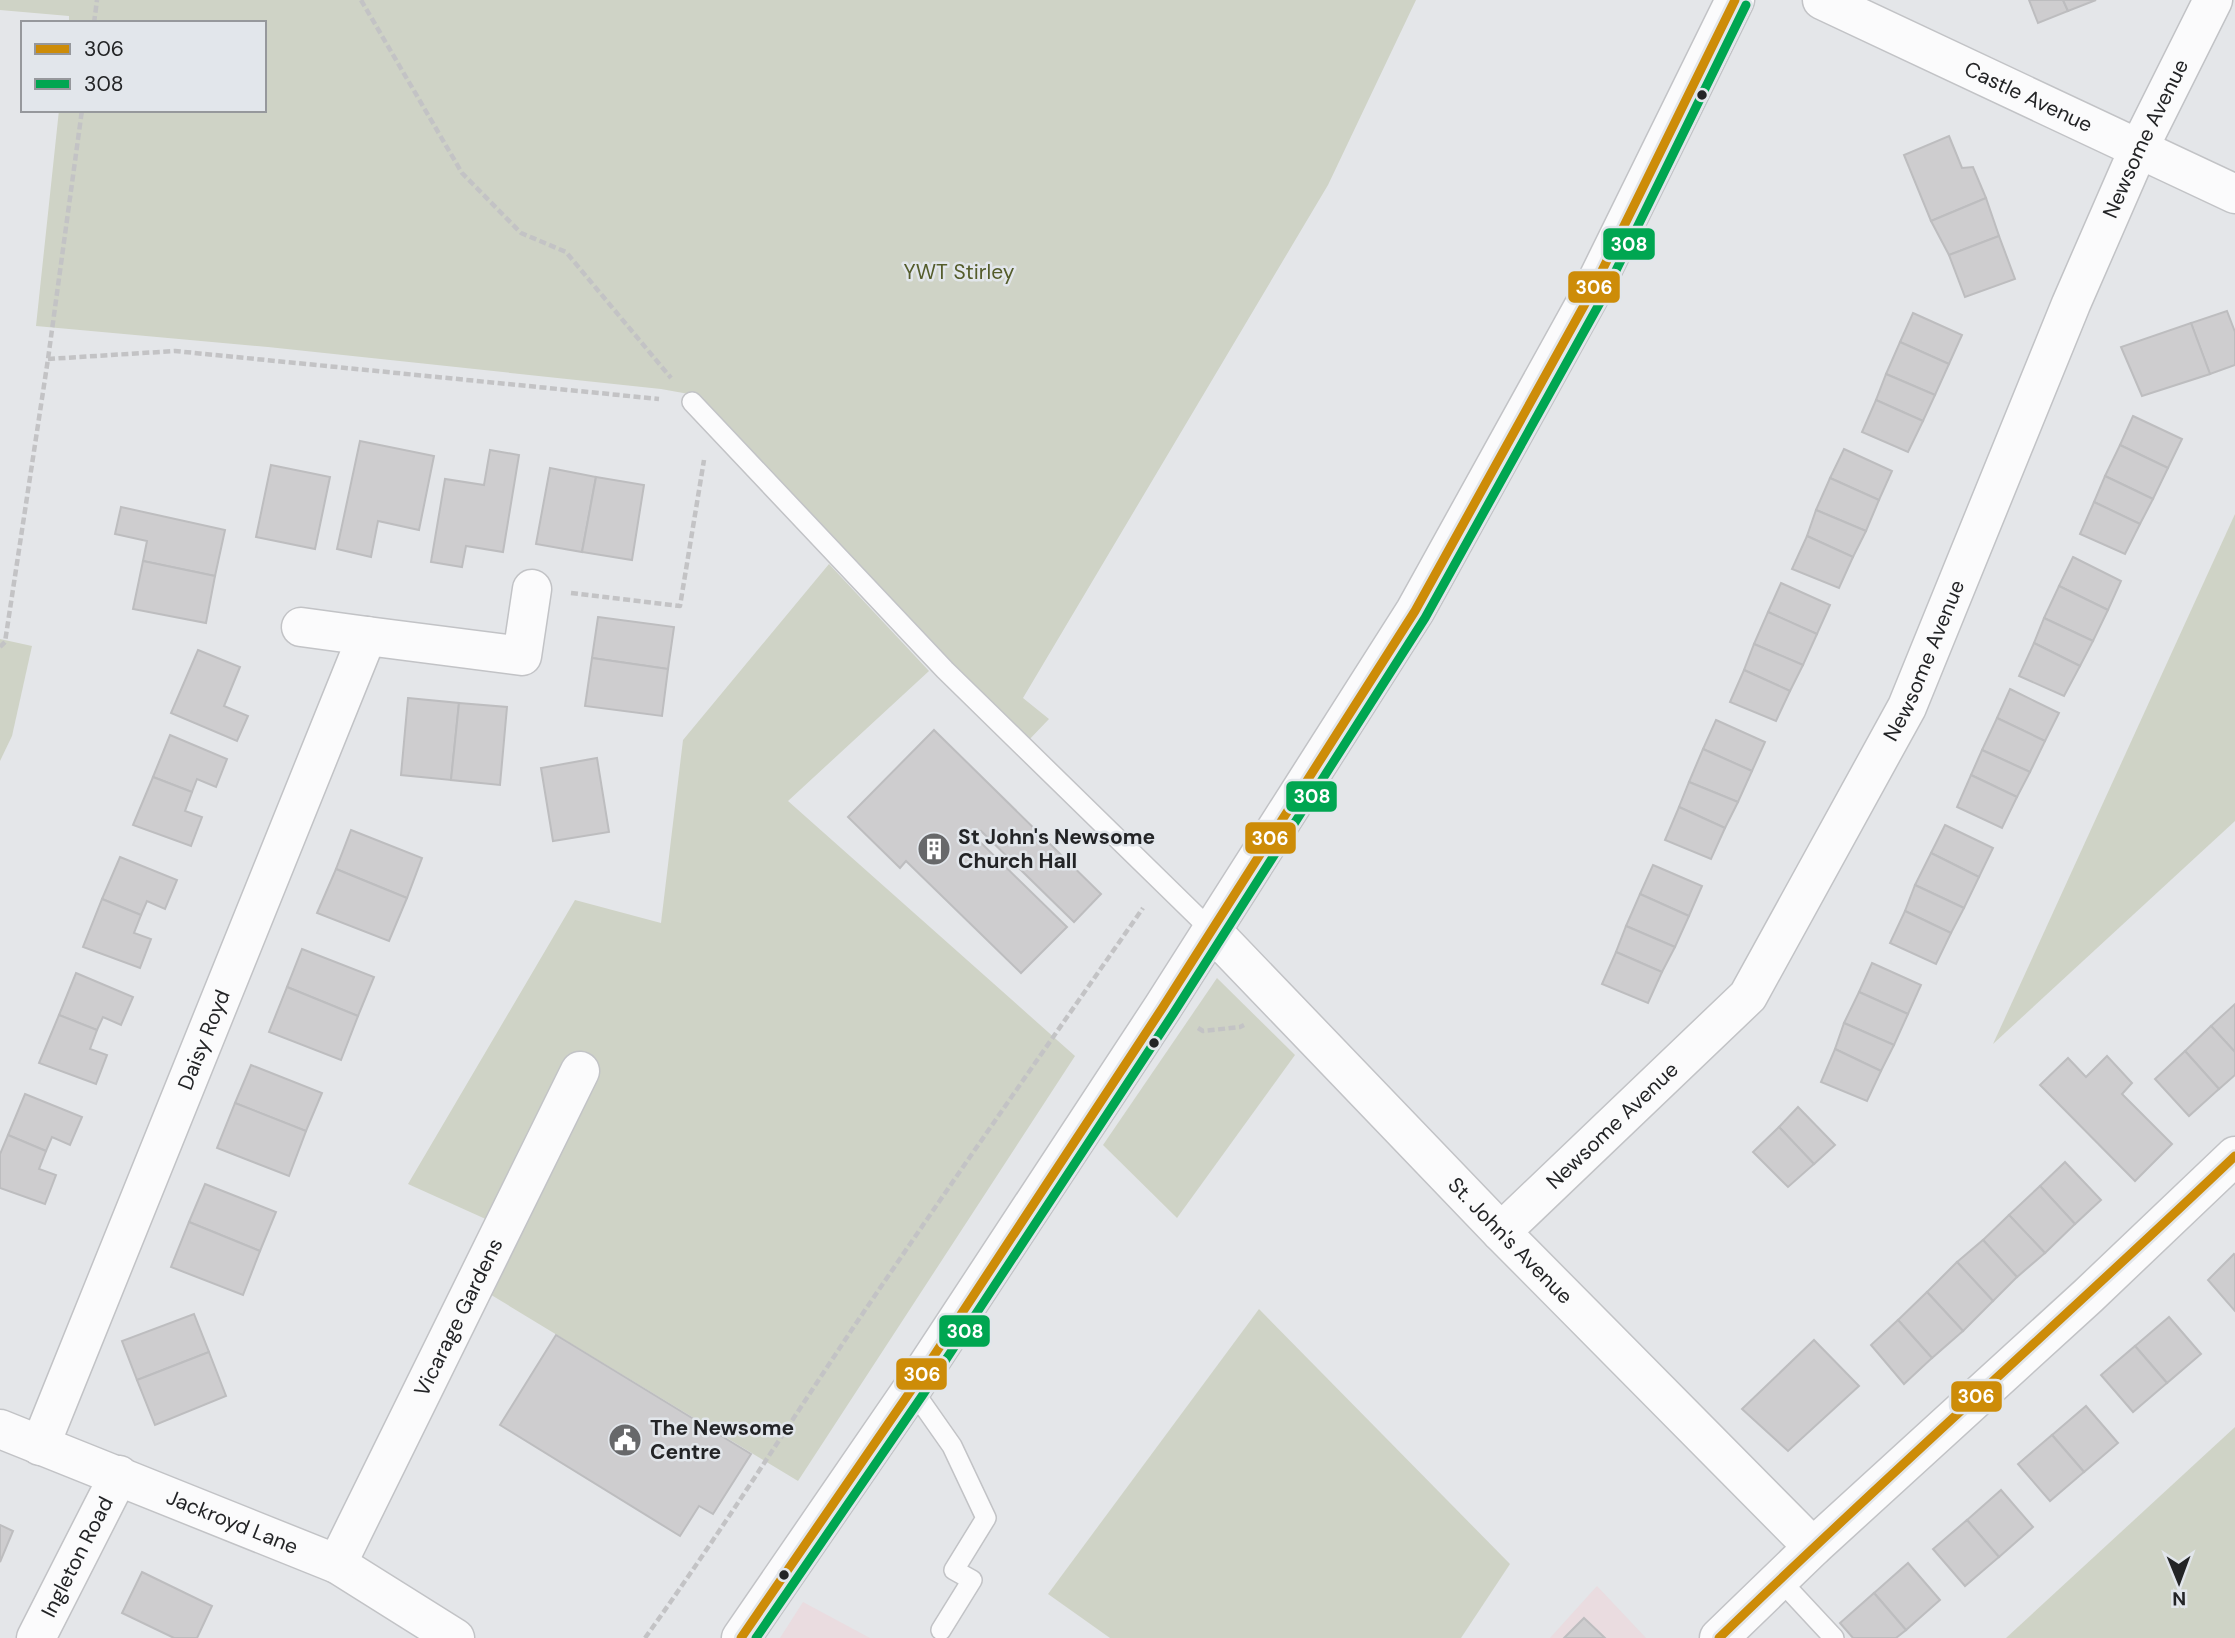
<svg xmlns="http://www.w3.org/2000/svg" width="2235" height="1638" viewBox="0 0 2235 1638" font-family="'DM Sans',sans-serif">
<style>
.commercial{fill:#eadce0}
.green{fill:#cfd3c6}
.building{fill:#cecdcf;stroke:#bdbdbf;stroke-width:2}
.lines{fill:none;stroke-linecap:round;stroke-linejoin:round}
.service-casing{stroke:#c2c3c6;stroke-width:22}
.minor-casing{stroke:#c2c3c6;stroke-width:41}
.path{stroke:#c3c3c5;stroke-width:4.5;stroke-dasharray:7 3.5;stroke-linecap:butt}
.service{stroke:#fbfbfc;stroke-width:19}
.minor{stroke:#fbfbfc;stroke-width:38}
.bus-1-casing{stroke:#e2e6eb;stroke-width:14}
.bus-2-casing{stroke:#e2e6eb;stroke-width:14}
.bus-1{stroke:#cd8c08;stroke-width:9}
.bus-2{stroke:#00a651;stroke-width:9}
.bus-dot{fill:#232426;stroke:#e2e6eb;stroke-width:2.5}
.labels{text-anchor:middle;dominant-baseline:central;stroke-width:5;stroke-linejoin:round;paint-order:stroke}
.street-label{font-size:21px;fill:#232426;stroke:#e2e6eb}
.park-label{font-size:21px;fill:#545c2b;stroke:#e2e6eb}
.poi-label{font-size:21px;font-weight:bold;fill:#232426;stroke:#e2e6eb;text-anchor:start}
.line-badge{stroke:#e2e6eb;stroke-width:2.5}
.badge-label{font-size:19px;text-anchor:middle;font-weight:bold;fill:#fff}
</style>
<rect width="100%" height="100%" fill="#e4e6e9"/>
<!-- commercial -->
<g class="commercial">
<path d="M1597,1586L1646,1638H1550Z"/>
<path d="M803,1602L870,1638H780Z"/>
</g>
<!-- green -->
<g class="green">
<path d="M0,0H1416L1328,185L1023,698L1049,719L1026,743L700,396L661,389L268,347L36,326L59,110H264V23H69V16L0,10Z"/>
<path d="M2235,514V821L1993,1044Z"/>
<path d="M829,564L929,671L788,801L1075,1056L798,1481L483,1290L512,1231L408,1184L575,900L661,923L683,740Z"/>
<path d="M0,639L32,646L12,736L0,761Z"/>
<path d="M1217,978L1295,1055L1177,1218L1103,1145Z"/>
<path d="M1259,1309L1510,1564L1461,1638H1110L1048,1594Z"/>
<path d="M2235,1427V1638H2006Z"/>
</g>
<!-- building -->
<g class="building">
<path d="M2029,0H2063L2068,11L2038,23Z"/>
<path d="M2063,0H2096L2068,11Z"/>
<path d="M1949,136L1962,168L1973,167L1986,198L1931,221L1904,155Z"/>
<path d="M1986,198L1999,236L1949,255L1931,221Z"/>
<path d="M1999,236L2015,279L1965,297L1949,255Z"/>
<path d="M2227,311L2235,332V365L2210,374L2191,323Z"/>
<path d="M1913,313L1962,335L1949,364L1900,342Z"/>
<path d="M2191,323L2210,374L2142,396L2121,347Z"/>
<path d="M1900,342L1949,364L1935,395L1886,374Z"/>
<path d="M1886,374L1935,395L1923,421L1876,400Z"/>
<path d="M1876,400L1923,421L1908,452L1862,432Z"/>
<path d="M2133,416L2182,439L2168,468L2120,445Z"/>
<path d="M360,441L434,456L419,530L378,521L371,557L337,549Z"/>
<path d="M2120,445L2168,468L2153,499L2105,476Z"/>
<path d="M1844,449L1892,471L1879,500L1830,478Z"/>
<path d="M490,450L519,455L503,552L466,546L462,567L431,562L445,479L484,485Z"/>
<path d="M271,465L330,477L315,549L256,537Z"/>
<path d="M550,468L596,477L582,552L536,544Z"/>
<path d="M2105,476L2153,499L2140,524L2094,502Z"/>
<path d="M596,477L644,485L632,560L582,552Z"/>
<path d="M1830,478L1879,500L1866,531L1816,510Z"/>
<path d="M2094,502L2140,524L2125,554L2080,534Z"/>
<path d="M121,507L225,530L215,576L143,561L147,541L115,534Z"/>
<path d="M1816,510L1866,531L1853,557L1807,536Z"/>
<path d="M1807,536L1853,557L1839,588L1792,569Z"/>
<path d="M2073,557L2121,581L2108,610L2059,586Z"/>
<path d="M143,561L215,576L206,623L133,609Z"/>
<path d="M1781,583L1830,605L1817,634L1768,612Z"/>
<path d="M2059,586L2108,610L2093,641L2044,618Z"/>
<path d="M1768,612L1817,634L1803,665L1754,644Z"/>
<path d="M598,617L674,627L668,669L592,658Z"/>
<path d="M2044,618L2093,641L2080,666L2034,643Z"/>
<path d="M2034,643L2080,666L2064,696L2019,676Z"/>
<path d="M1754,644L1803,665L1790,691L1744,670Z"/>
<path d="M198,650L240,667L224,706L248,716L237,741L171,713Z"/>
<path d="M592,658L668,669L662,716L585,706Z"/>
<path d="M1744,670L1790,691L1776,721L1730,702Z"/>
<path d="M2010,689L2059,713L2045,741L1997,718Z"/>
<path d="M408,698L459,703L451,780L401,775Z"/>
<path d="M459,703L507,707L500,785L451,780Z"/>
<path d="M1997,718L2045,741L2030,772L1982,750Z"/>
<path d="M1716,720L1765,742L1752,771L1703,749Z"/>
<path d="M934,730L1101,894L1074,922L981,831L975,837L1067,927L1021,973L906,861L900,868L848,817Z"/>
<path d="M170,735L227,759L216,787L197,779L192,792L153,777Z"/>
<path d="M1703,749L1752,771L1738,802L1689,782Z"/>
<path d="M1982,750L2030,772L2017,797L1971,775Z"/>
<path d="M597,758L609,832L553,841L541,768Z"/>
<path d="M1971,775L2017,797L2002,828L1957,807Z"/>
<path d="M153,777L192,792L185,811L202,817L191,846L133,825Z"/>
<path d="M1689,782L1738,802L1725,828L1679,807Z"/>
<path d="M1679,807L1725,828L1711,859L1665,840Z"/>
<path d="M1945,825L1993,848L1979,877L1931,853Z"/>
<path d="M351,830L422,858L407,898L336,869Z"/>
<path d="M1931,853L1979,877L1964,908L1915,885Z"/>
<path d="M120,857L177,880L165,909L147,901L141,915L102,899Z"/>
<path d="M1653,865L1702,886L1689,916L1640,894Z"/>
<path d="M336,869L407,898L389,941L317,913Z"/>
<path d="M1915,885L1964,908L1951,933L1905,911Z"/>
<path d="M1640,894L1689,916L1675,947L1626,926Z"/>
<path d="M102,899L141,915L134,933L151,939L140,968L83,947Z"/>
<path d="M1905,911L1951,933L1936,964L1890,943Z"/>
<path d="M1626,926L1675,947L1662,972L1616,952Z"/>
<path d="M302,949L374,977L358,1016L287,987Z"/>
<path d="M1616,952L1662,972L1648,1003L1602,984Z"/>
<path d="M1872,963L1921,985L1908,1014L1859,992Z"/>
<path d="M76,973L133,997L121,1025L103,1017L97,1030L59,1015Z"/>
<path d="M287,987L358,1016L341,1060L269,1032Z"/>
<path d="M1859,992L1908,1014L1894,1045L1844,1023Z"/>
<path d="M2235,1004V1052L2211,1026Z"/>
<path d="M59,1015L97,1030L90,1049L107,1055L96,1084L39,1063Z"/>
<path d="M1844,1023L1894,1045L1881,1071L1835,1049Z"/>
<path d="M2211,1026L2235,1052V1075L2219,1089L2185,1051Z"/>
<path d="M1835,1049L1881,1071L1867,1101L1821,1082Z"/>
<path d="M2185,1051L2219,1089L2189,1116L2155,1079Z"/>
<path d="M2107,1056L2132,1083L2122,1094L2172,1144L2135,1181L2040,1085L2068,1058L2086,1077Z"/>
<path d="M251,1065L322,1093L306,1131L235,1103Z"/>
<path d="M25,1094L82,1117L70,1145L52,1137L46,1151L8,1135Z"/>
<path d="M235,1103L306,1131L289,1176L217,1148Z"/>
<path d="M1798,1107L1835,1145L1814,1164L1779,1127Z"/>
<path d="M1779,1127L1814,1164L1788,1187L1753,1152Z"/>
<path d="M8,1135L46,1151L39,1169L56,1175L45,1204L0,1188V1154Z"/>
<path d="M2065,1162L2101,1200L2075,1224L2040,1186Z"/>
<path d="M205,1184L276,1212L260,1251L189,1222Z"/>
<path d="M2040,1186L2075,1224L2045,1253L2009,1215Z"/>
<path d="M2009,1215L2045,1253L2017,1277L1983,1240Z"/>
<path d="M189,1222L260,1251L243,1295L171,1267Z"/>
<path d="M1983,1240L2017,1277L1993,1301L1957,1262Z"/>
<path d="M2234,1254L2235,1255V1311L2208,1280Z"/>
<path d="M1957,1262L1993,1301L1963,1331L1927,1292Z"/>
<path d="M1927,1292L1963,1331L1932,1358L1898,1320Z"/>
<path d="M194,1314L209,1352L137,1380L122,1341Z"/>
<path d="M2169,1317L2201,1354L2167,1383L2135,1346Z"/>
<path d="M1898,1320L1932,1358L1904,1384L1871,1345Z"/>
<path d="M556,1335L751,1454L713,1514L699,1506L680,1536L500,1425Z"/>
<path d="M1814,1340L1859,1386L1788,1451L1742,1409Z"/>
<path d="M2135,1346L2167,1383L2133,1412L2101,1375Z"/>
<path d="M209,1352L226,1396L155,1425L137,1380Z"/>
<path d="M2086,1406L2118,1443L2084,1472L2052,1435Z"/>
<path d="M2052,1435L2084,1472L2050,1501L2018,1464Z"/>
<path d="M2001,1490L2033,1527L1999,1557L1967,1520Z"/>
<path d="M1967,1520L1999,1557L1965,1586L1933,1549Z"/>
<path d="M0,1525L13,1531L0,1562Z"/>
<path d="M1908,1563L1940,1600L1906,1630L1874,1593Z"/>
<path d="M142,1572L212,1606L197,1638H174L122,1613Z"/>
<path d="M1874,1593L1906,1630L1896,1638H1853L1840,1623Z"/>
<path d="M1584,1618L1605,1638H1564Z"/>
</g>
<g class="lines">
<defs>
<g id="service">
<path d="M692,402L945,670L1212,931"/>
<path d="M912,1389L952,1446L986,1518L954,1570L972,1580L941,1630"/>
<path d="M1779,1579L1834,1638"/>
</g>
<g id="minor">
<path id="s1" d="M1822,0L2235,194"/>
<path d="M301,627L367,636"/>
<path id="s2" d="M1212,931L1501,1232L1813,1547"/>
<path id="s3" d="M1501,1232L1748,996L1907,707L2071,304L2139,148L2213,0"/>
<path id="s4" d="M0,1429L337,1564L455,1638"/>
<path id="s5" d="M40,1446L367,636L522,656L532,589"/>
<path id="s6" d="M337,1564L580,1071"/>
<path id="s7" d="M36,1638L119,1475"/>
<path d="M741,1638L912,1389L1163,1007L1415,611L1591,293L1735,0"/>
<path d="M1719,1638L1813,1547L2088,1296L2235,1156"/>
</g>
</defs>
<!-- service casing -->
<use href="#service" class="service-casing"/>
<!-- minor casing -->
<use href="#minor" class="minor-casing"/>
<!-- path -->
<g class="path">
<path d="M361,0L462,173L521,233L566,252L671,378"/>
<path d="M94,23L97,0"/>
<path d="M48,359L175,351L659,399"/>
<path d="M571,593L680,606L704,460"/>
<path d="M0,647L5,642L48,359L82,110"/>
<path d="M1198,1028L1203,1031L1240,1027L1244,1025"/>
<path d="M645,1638C719,1535 787,1427 857,1322C951,1183 1047,1046 1143,908"/>
</g>
<!-- service -->
<use href="#service" class="service"/>
<!-- minor -->
<use href="#minor" class="minor"/>
<defs>
<g id="bus-1">
<path d="M741,1638L912,1389L1163,1007L1415,611L1591,293L1735,0"/>
<path d="M1719,1638C1888,1474 2065,1318 2235,1156"/>
</g>
<path id="bus-2" d="M756,1638L922,1396L1173,1014L1425,618L1602,299L1746,5"/>
</defs>
<!-- bus-1 casing -->
<use href="#bus-1" class="bus-1-casing"/>
<!-- bus-2 casing -->
<use href="#bus-2" class="bus-2-casing"/>
<!-- bus-1 -->
<use href="#bus-1" class="bus-1"/>
<!-- bus-2 -->
<use href="#bus-2" class="bus-2"/>
</g>
<!-- icons -->
<defs>
<symbol id="building-disc" viewBox="-11 -11 22 22"><circle r="9.5" fill="#67686a" stroke="#e2e6eb"/><path d="M-4-6H4V6H1V3H-1V6H-4ZM-2.5-4.3h1.7v1.8h-1.7ZM.8-4.3h1.7v1.8H.8ZM-2.5-1h1.7V.8h-1.7ZM.8-1h1.7V.8H.8Z" fill="#fff"/></symbol>
<symbol id="civic-disc" viewBox="-11 -11 22 22"><circle r="9.5" fill="#67686a" stroke="#e2e6eb"/><path d="M-.6-6.5H3V-4.5H.6V-3L4-1V1h2V6H-6V1h2V-1L-.6-3ZM-1.2 2.5V6h2.4V2.5Z" fill="#fff"/></symbol>
</defs>
<g fill-rule="evenodd">
<use href="#building-disc" x="915" y="830" width="38" height="38"/>
<use href="#civic-disc" x="606" y="1421" width="38" height="38"/>
</g>
<!-- markers -->
<g class="bus-dot">
<circle cx="1702" cy="95" r="6"/>
<circle cx="1154" cy="1043" r="6"/>
<circle cx="784" cy="1575" r="6"/>
</g>
<g class="labels">
<!-- street labels -->
<g class="street-label">
<text stroke="none"><textPath href="#s1" startOffset="228">Castle Avenue</textPath></text>
<text stroke="none"><textPath href="#s3" startOffset="1288">Newsome Avenue</textPath></text>
<text stroke="none"><textPath href="#s3" startOffset="721">Newsome Avenue</textPath></text>
<text stroke="none"><textPath href="#s5" startOffset="438">Daisy Royd</textPath></text>
<text stroke="none"><textPath href="#s3" startOffset="154">Newsome Avenue</textPath></text>
<text stroke="none"><textPath href="#s2" startOffset="430">St. John's Avenue</textPath></text>
<text stroke="none"><textPath href="#s6" startOffset="275">Vicarage Gardens</textPath></text>
<text stroke="none"><textPath href="#s4" startOffset="250">Jackroyd Lane</textPath></text>
<text stroke="none"><textPath href="#s7" startOffset="91">Ingleton Road</textPath></text>
</g>
<!-- park labels -->
<g class="park-label">
<text x="959" y="272">YWT Stirley</text>
</g>
<!-- poi labels -->
<g class="poi-label">
<text x="958" y="837">St John's Newsome<tspan x="958" dy="24">Church Hall</tspan></text>
<text x="650" y="1428">The Newsome<tspan x="650" dy="24">Centre</tspan></text>
</g>
</g>
<g class="line-badge">
<rect x="1602" y="227" width="54" height="34" rx="7" fill="#00a651"/>
<rect x="1567" y="270" width="54" height="34" rx="7" fill="#cd8c08"/>
<rect x="1285" y="780" width="53" height="33" rx="7" fill="#00a651"/>
<rect x="1244" y="821" width="53" height="34" rx="7" fill="#cd8c08"/>
<rect x="938" y="1314" width="53" height="34" rx="7" fill="#00a651"/>
<rect x="895" y="1357" width="53" height="34" rx="7" fill="#cd8c08"/>
<rect x="1950" y="1380" width="53" height="33" rx="7" fill="#cd8c08"/>
</g>
<g class="badge-label">
<text x="1629" y="251">308</text>
<text x="1594" y="294">306</text>
<text x="1312" y="803">308</text>
<text x="1270" y="845">306</text>
<text x="965" y="1338">308</text>
<text x="922" y="1381">306</text>
<text x="1976" y="1403">306</text>
</g>
<!-- legend -->
<rect x="21" y="21" width="245" height="91" fill="#e2e6eb" stroke="#96989c" stroke-width="2"/>
<rect x="35" y="44" width="35" height="10" fill="#cd8c08" stroke="#96989c" stroke-width="2"/>
<text x="84" y="56" font-size="21" fill="#232426">306</text>
<rect x="35" y="79" width="35" height="10" fill="#00a651" stroke="#96989c" stroke-width="2"/>
<text x="84" y="91" font-size="21" fill="#232426">308</text>
<!-- north arrow -->
<g transform="translate(2179 1582) rotate(179)" stroke="#e2e6eb" stroke-width="5" paint-order="stroke">
<path d="M0-5L12 26L0 18L-12 26Z" fill="#232426"/>
<text y="-10" font-size="19" font-weight="bold" text-anchor="middle" fill="#232426">N</text>
</g>
</svg>
